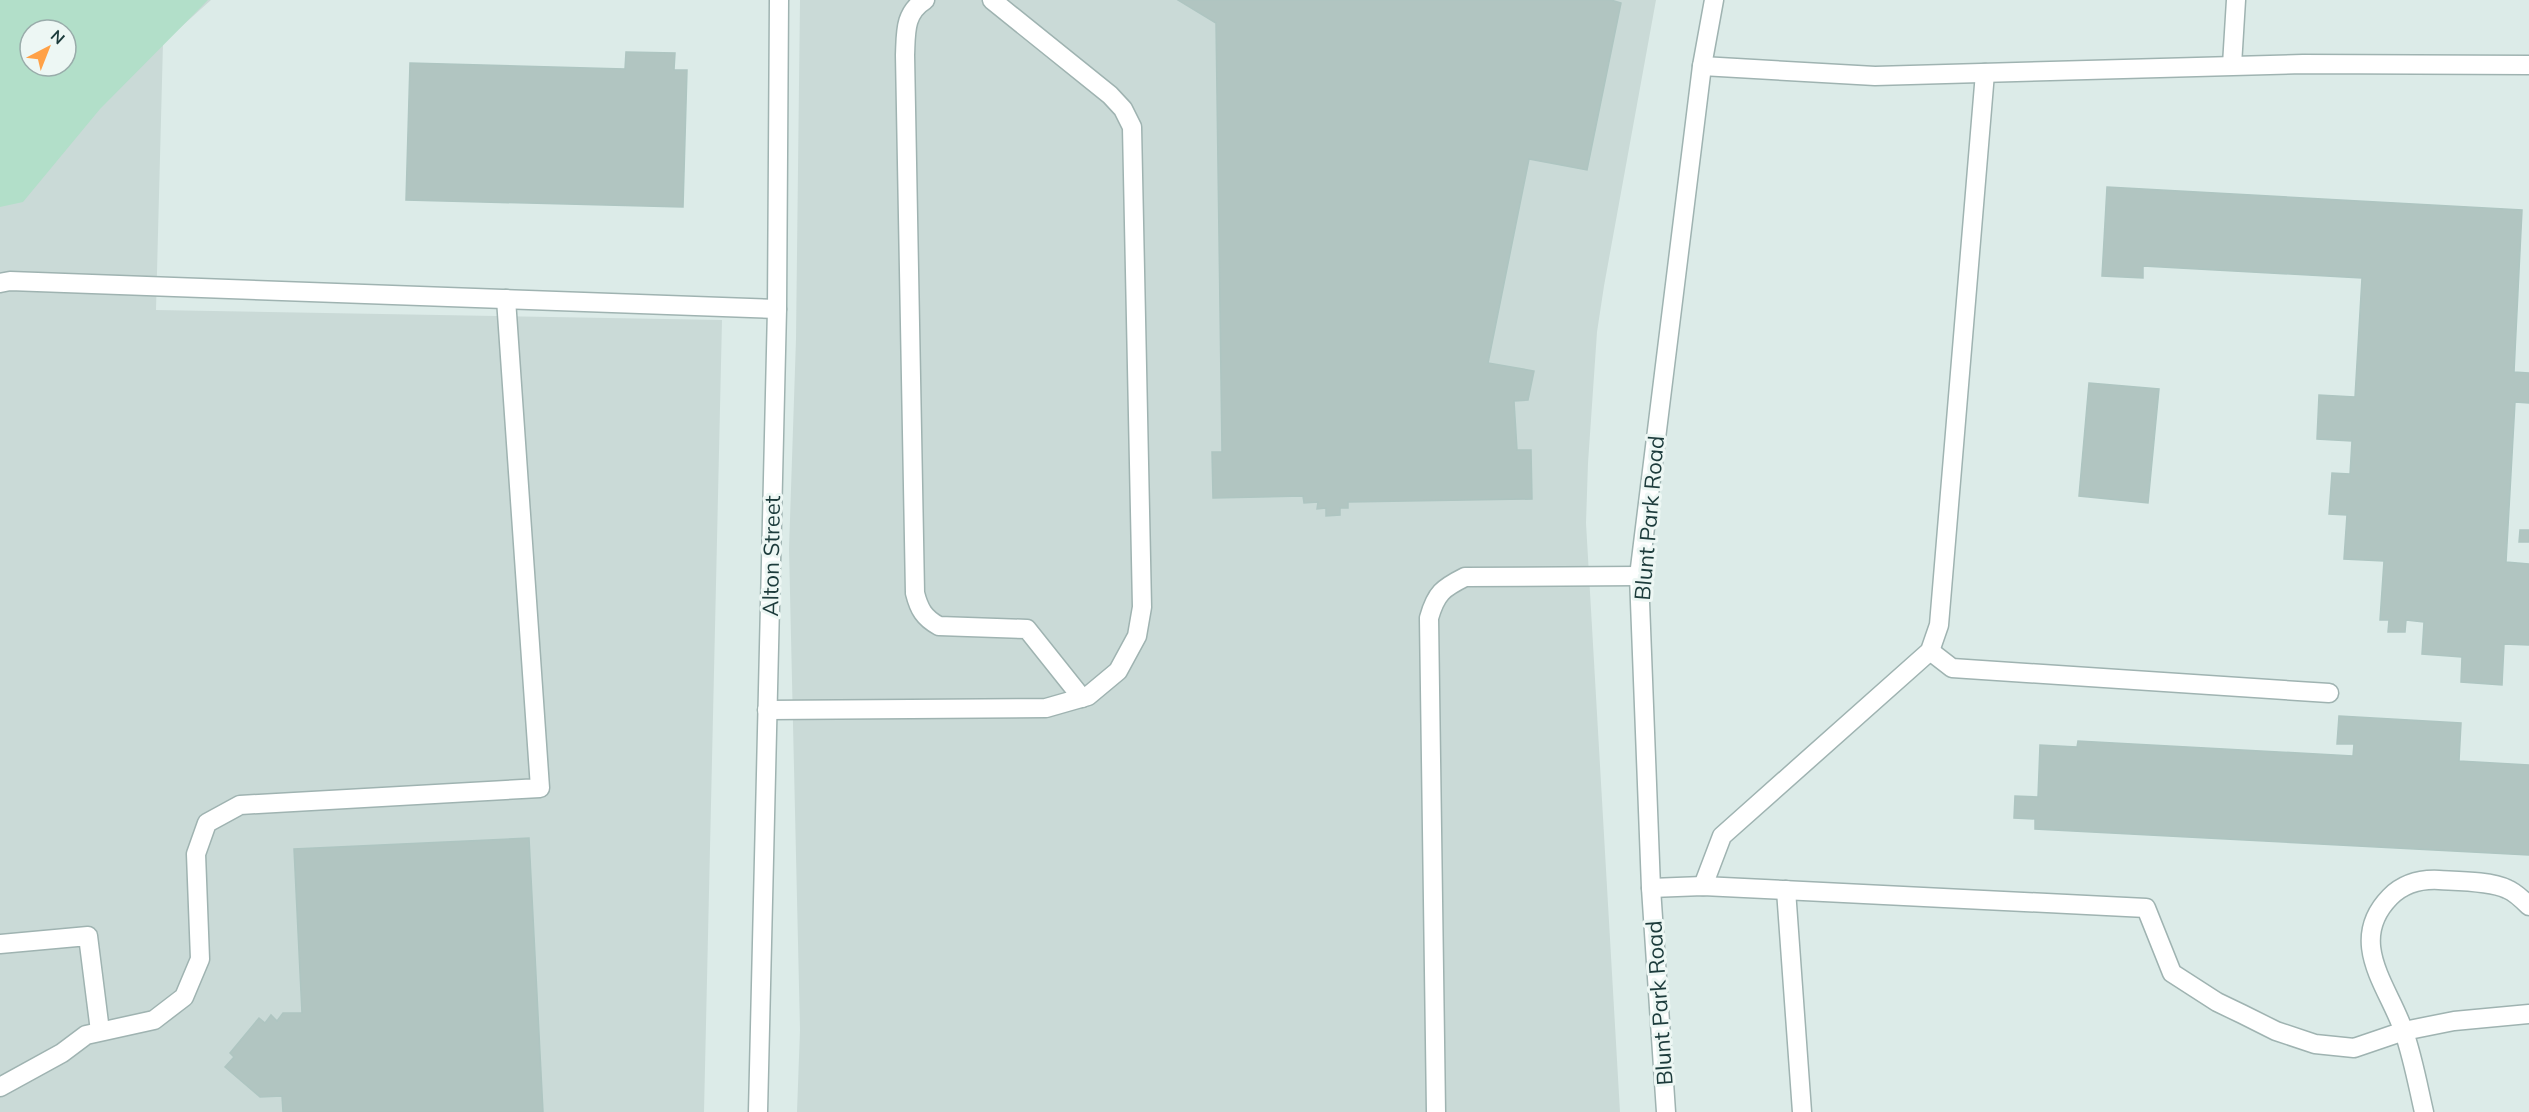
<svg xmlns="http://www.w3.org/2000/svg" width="2529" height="1112" viewBox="0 0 2529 1112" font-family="Mulish,sans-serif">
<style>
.built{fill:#cadad7;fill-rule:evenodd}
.green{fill:#b2dfc9;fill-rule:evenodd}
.building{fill:#b1c5c1;stroke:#aec5c1;stroke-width:1.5}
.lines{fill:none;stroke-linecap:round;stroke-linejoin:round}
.lane-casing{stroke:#9fb3b1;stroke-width:21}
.street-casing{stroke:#9fb3b1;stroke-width:21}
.lane{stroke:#fff;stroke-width:18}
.street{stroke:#fff;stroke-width:18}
.labels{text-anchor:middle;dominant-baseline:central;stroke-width:6;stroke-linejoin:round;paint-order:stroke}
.street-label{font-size:22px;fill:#1c3b3b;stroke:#edf7f4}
</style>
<rect width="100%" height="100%" fill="#dcebe8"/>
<!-- built -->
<g class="built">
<path d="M0,0H211L163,43L156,310L722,320L704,1112H0ZM30,30H66V66H30Z"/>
<path d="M800,0H1656L1604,286L1597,332L1588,463L1586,523L1620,1112H797L800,1030L789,549L796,339Z"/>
</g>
<!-- green -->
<path class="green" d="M0,0H208L100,109L23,202L0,207ZM30,30H66V66H30Z"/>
<!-- building -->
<g class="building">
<path d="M1178,0H1611L1621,3L1587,170L1529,159L1488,363L1534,371L1528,400L1514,401L1517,450H1531L1532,499L1348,502V508H1340V515L1326,516V508L1317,509L1318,502L1304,503L1303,496L1213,498L1212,452H1222L1216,23Z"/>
<path d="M626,52L675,53L674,70H687L683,207L406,200L410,63L625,69Z"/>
<path d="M2107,187L2522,210L2514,372L2529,373V403L2515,402L2506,562L2529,564V645L2504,644L2502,685L2461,682L2462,657L2422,654L2424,622L2406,620L2405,632H2388L2389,620H2380L2384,561L2344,559L2347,515L2329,514L2332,473L2350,474L2352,441L2317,439L2319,395L2355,397L2362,278L2143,266V278L2102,276Z"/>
<path d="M2089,383L2159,389L2148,503L2079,496Z"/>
<path d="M2520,530H2529V542H2519Z"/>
<path d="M2339,716L2461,723L2459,761L2529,765V855L2035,829V819L2014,818L2015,796L2038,797L2040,745L2077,747L2078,741L2353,756L2354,744H2337Z"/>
<path d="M529,838L543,1112H283L282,1096L260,1097L225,1067L234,1057L230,1053L259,1018L265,1023L271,1015L277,1021L283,1013H302L294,849Z"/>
</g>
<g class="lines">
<defs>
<g id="lane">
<path d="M925,0C904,13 906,33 905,55L915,593C919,609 924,618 939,626L1027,629L1082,698"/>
<path d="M2232,65L2236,0"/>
<path d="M1702,66L1875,76L2303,64L2529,65"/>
<path d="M0,283L10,281L777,309"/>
<path d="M1930,651L1952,668L2329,693"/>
<path d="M767,710L1046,708L1088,696L1118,671L1137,636L1142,607L1132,127L1123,109L1110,95L992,0"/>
<path d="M1703,886L1722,836L1930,651L1939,625L1985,73"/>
<path d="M1651,888L1703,886L2146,908L2172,973L2217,1002L2242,1014L2276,1031L2315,1044L2354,1048L2404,1031L2454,1021L2529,1014"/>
<path d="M1786,890L1802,1112"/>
<path d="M0,944L88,936L100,1031"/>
<path d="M0,1087L62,1053L86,1035L154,1020L184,997L200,959L196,854L207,823L240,805L540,788L506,299"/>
<path d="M1436,1112L1429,618C1436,593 1443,588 1465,577L1639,576"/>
<path d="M2424,1112C2418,1086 2413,1058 2404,1032C2389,987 2346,942 2390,897C2403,884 2420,879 2439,880C2458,881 2491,881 2507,889C2515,892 2523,900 2529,906"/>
</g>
<g id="street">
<path d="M758,1112L777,309L779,0"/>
<path d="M1666,1112L1651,888L1639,576L1702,66L1714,0"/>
</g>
</defs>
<!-- lane casing -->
<use href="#lane" class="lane-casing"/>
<!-- street casing -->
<use href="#street" class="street-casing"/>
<!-- lane -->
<use href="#lane" class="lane"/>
<!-- street -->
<use href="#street" class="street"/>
</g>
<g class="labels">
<!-- street labels -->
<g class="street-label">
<text transform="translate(1649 518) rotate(-85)">Blunt Park Road</text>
<text transform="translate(771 556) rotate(-89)">Alton Street</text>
<text transform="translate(1659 1003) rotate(-94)">Blunt Park Road</text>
</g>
</g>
<!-- north arrow -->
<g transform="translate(48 48) rotate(42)"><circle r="28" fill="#edf7f4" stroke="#99acaa" stroke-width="1.5"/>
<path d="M0-4.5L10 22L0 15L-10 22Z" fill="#ffa146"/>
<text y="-9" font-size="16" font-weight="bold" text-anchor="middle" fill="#1c3b3b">N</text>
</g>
</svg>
